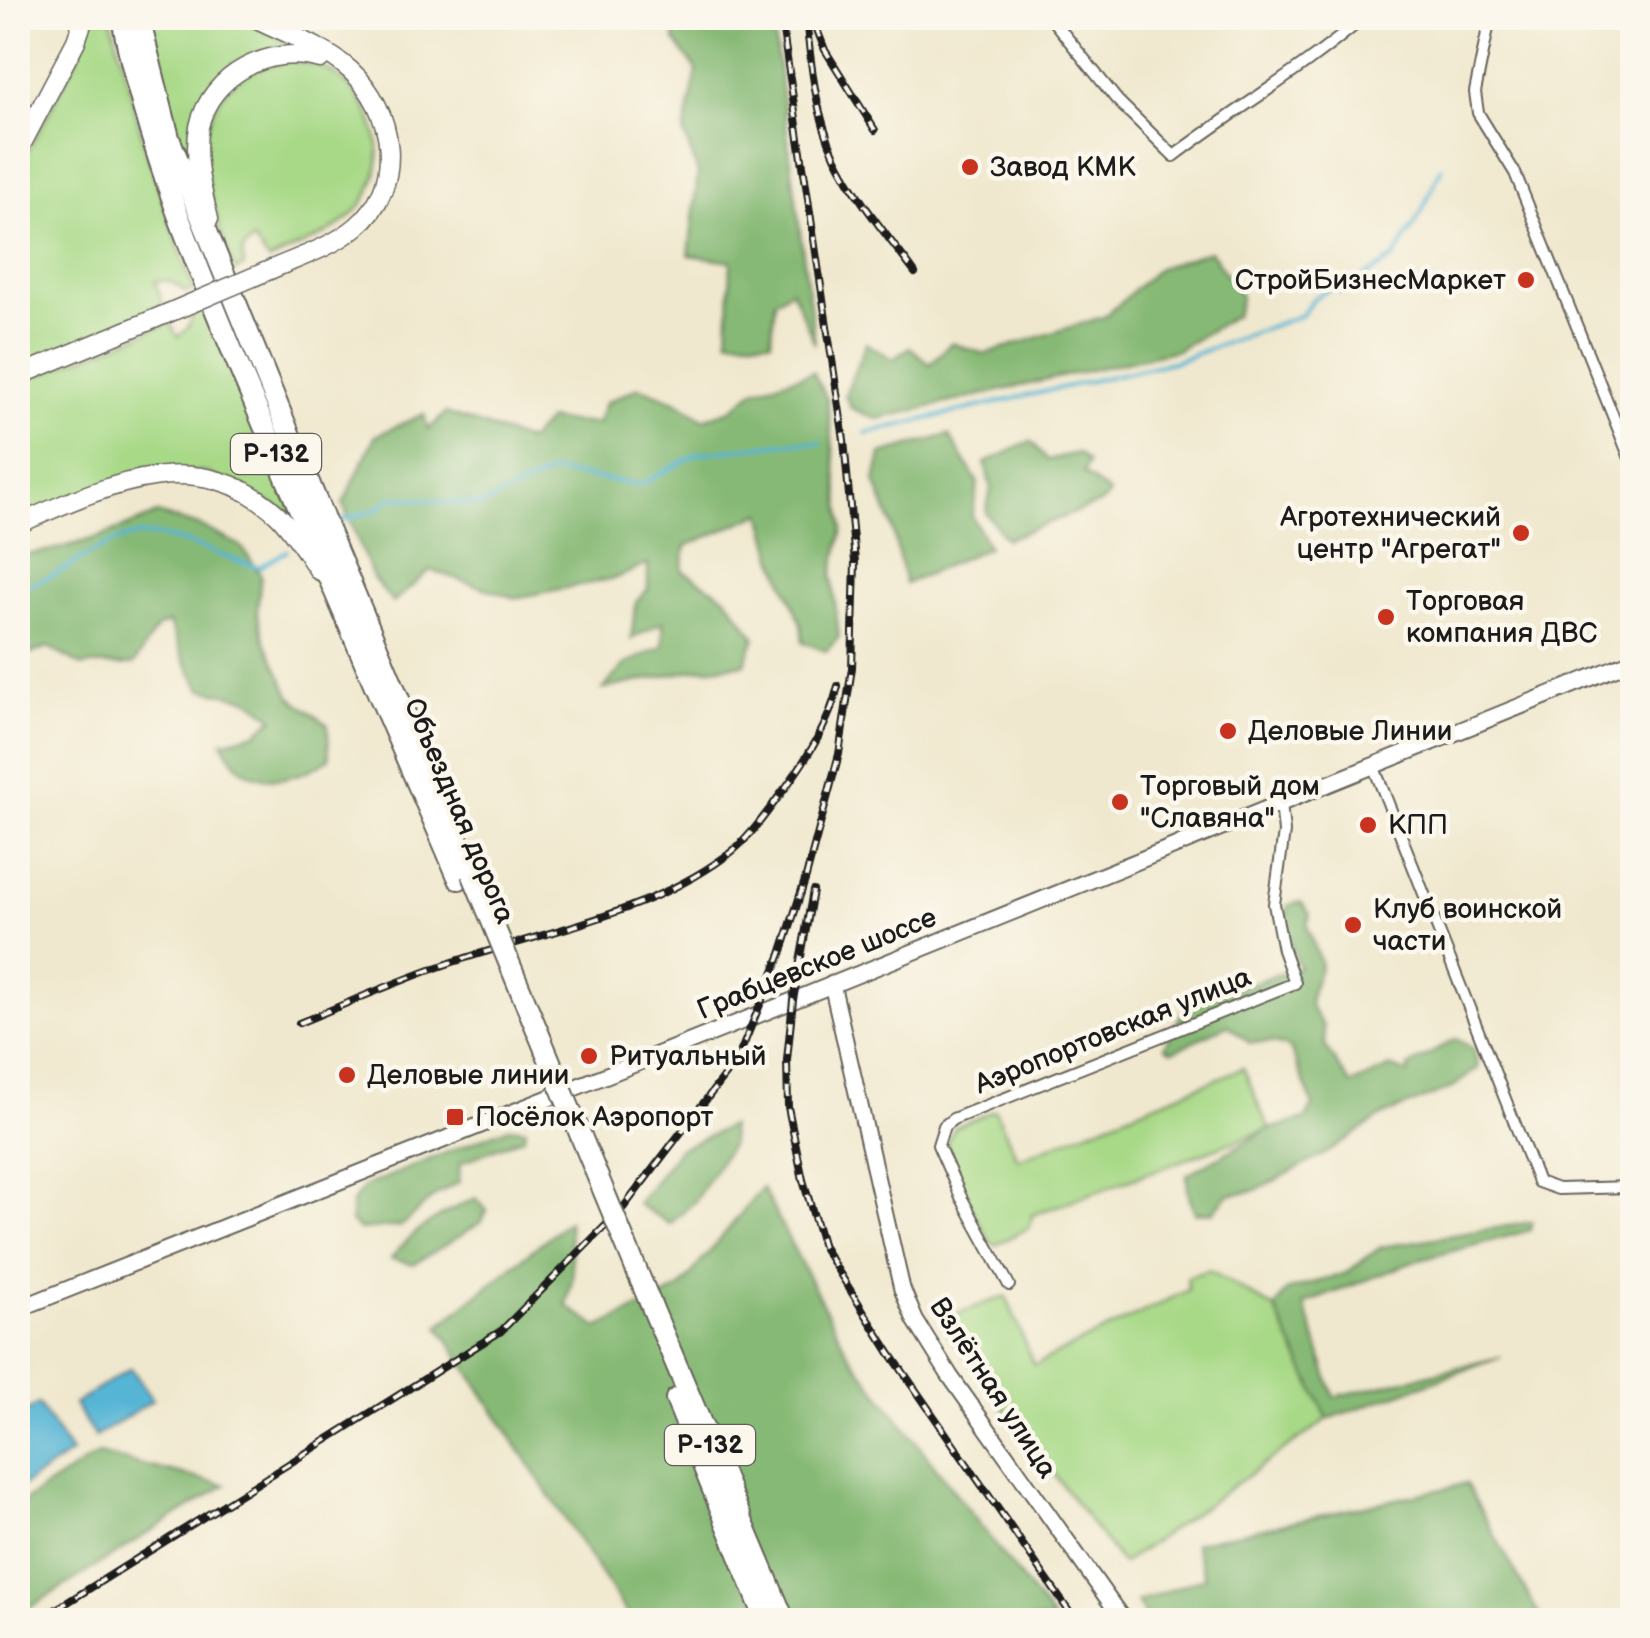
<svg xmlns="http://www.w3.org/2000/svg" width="1650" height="1638" viewBox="0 0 1650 1638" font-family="'Balsamiq Sans',sans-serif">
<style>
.green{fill:#a8d987;stroke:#627a52;stroke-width:2.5}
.forest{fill:#86b974;stroke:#516a48;stroke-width:2.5}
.water{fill:#57b5d5;stroke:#3a6878;stroke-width:2.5}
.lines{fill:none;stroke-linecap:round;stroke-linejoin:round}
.stream{stroke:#57b5d5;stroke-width:4}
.street-casing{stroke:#66635a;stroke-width:14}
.secondary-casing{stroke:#66635a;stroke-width:19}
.primary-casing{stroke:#66635a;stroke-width:21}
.highway-casing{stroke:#66635a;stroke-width:24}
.street{stroke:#fff;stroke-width:10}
.secondary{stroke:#fff;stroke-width:15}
.primary{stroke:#fff;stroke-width:18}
.highway{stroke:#fff;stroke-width:20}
.rail-casing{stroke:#1c1c1c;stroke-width:8}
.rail{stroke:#fbf7ec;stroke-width:4;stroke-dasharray:11;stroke-linecap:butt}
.primary-bridge-casing{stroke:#66635a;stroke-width:21;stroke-linecap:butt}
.highway-bridge-casing{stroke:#66635a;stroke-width:24;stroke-linecap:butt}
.primary-bridge{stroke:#fff;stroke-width:18}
.highway-bridge{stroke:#fff;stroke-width:20}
.poi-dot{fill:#c8321e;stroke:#fbf7ec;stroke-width:4}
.labels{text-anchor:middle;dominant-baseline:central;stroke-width:9;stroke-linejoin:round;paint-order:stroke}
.shield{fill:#fbf7ec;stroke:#5f5e5a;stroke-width:2.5}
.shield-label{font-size:25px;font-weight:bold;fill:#1c1c1c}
.poi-label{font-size:28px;fill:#1c1c1c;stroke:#fbf7ec;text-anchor:start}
.street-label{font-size:28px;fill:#1c1c1c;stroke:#fbf7ec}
</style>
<rect width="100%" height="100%" fill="#fbf7ec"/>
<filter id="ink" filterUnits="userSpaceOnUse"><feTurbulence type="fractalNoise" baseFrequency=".01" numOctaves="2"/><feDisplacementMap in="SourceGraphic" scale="20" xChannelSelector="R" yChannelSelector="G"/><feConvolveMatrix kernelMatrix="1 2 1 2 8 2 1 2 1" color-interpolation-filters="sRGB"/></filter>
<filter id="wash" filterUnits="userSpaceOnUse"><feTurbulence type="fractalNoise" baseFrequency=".0048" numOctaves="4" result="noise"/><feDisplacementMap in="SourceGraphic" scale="40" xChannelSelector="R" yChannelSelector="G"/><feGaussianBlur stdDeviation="2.25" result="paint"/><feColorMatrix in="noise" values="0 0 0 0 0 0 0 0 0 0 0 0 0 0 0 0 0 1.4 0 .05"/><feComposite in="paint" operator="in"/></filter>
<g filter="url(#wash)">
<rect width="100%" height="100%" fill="#f0e8ce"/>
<!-- green -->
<g class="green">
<path d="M92,18H111L147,154L194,290L185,292C175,282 169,279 155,281L163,305L18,368V170L76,61Z"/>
<path d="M149,18H241L294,46C253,50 209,68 196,111C191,127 193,148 192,166L186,168Z"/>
<path d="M290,61C303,63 317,64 328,70C381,101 398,172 351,216C330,236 295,247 269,261L253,240L242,251L244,267L235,271C212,211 176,118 246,74C258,66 277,65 290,61Z"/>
<path d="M206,310L295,515L202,471L18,517V383L170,323L178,337L187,329L193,316Z"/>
<path d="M1243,1068L1269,1129L1032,1215L1030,1227L996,1245L990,1242L966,1198L945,1146L955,1127L995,1110L1018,1159Z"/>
<path d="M1209,1270L1275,1309L1328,1419L1122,1564L946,1331L944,1318L1006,1296L1034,1365L1188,1290L1187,1277Z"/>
</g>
<!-- forest -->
<g class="forest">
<path d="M671,18H772L815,344L791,289L775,301L771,341L728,339L731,261L689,255L698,173L684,133L697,70L675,41Z"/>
<path d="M1210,251L1241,296L1236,315L1177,350L877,419L851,408L845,395L866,343L893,359L910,347L930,364L951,343L985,354L1106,316L1158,268Z"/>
<path d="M813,372L827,399L843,529L832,575L839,637L826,651L803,642L801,624L774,557L762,513L686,546L682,570L726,597L755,637L745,664L693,670L603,689L624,665L663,646V622L631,639L636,602L648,589V564L616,578L515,598L430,570L393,603L373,578L343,504L375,436L424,414L428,430L446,413L528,441L548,420L597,424L605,403L639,387L678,402L703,419L731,410L754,390Z"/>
<path d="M949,435L978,483L972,516L988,547L905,584L891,523L875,481L881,454Z"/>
<path d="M1031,441L1048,460L1078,453L1088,463L1083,473L1110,494L1103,502L1006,539L986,513L991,488L985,463Z"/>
<path d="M157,514L200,526L241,546L261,575L257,613L265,642L291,697L328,725L329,759C304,776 268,789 241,768C233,762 227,750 222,742L256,733L274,718L248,699L201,689L183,658L169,623L157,627L134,664C115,668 101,662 82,666L48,647L18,659V556C67,550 112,534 157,514Z"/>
<path d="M1301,902L1310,914L1307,926L1321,965L1311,993L1310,1006L1323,1026L1325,1047L1351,1085L1391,1067L1408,1074V1067L1456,1039L1474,1049L1478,1068L1452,1088L1382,1116L1330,1151L1257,1190L1228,1195L1213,1212L1195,1213L1188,1193L1187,1175L1269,1129L1306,1119L1313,1105L1290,1048L1272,1042L1250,1043L1228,1025L1173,1051L1165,1047C1178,1019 1188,996 1217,982L1230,990L1299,968L1286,931L1288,906Z"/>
<path d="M730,1126L731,1144L694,1202L670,1224L637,1204L679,1149Z"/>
<path d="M509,1127L526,1129L524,1137L460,1163L459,1182L434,1196L401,1226L359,1230L351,1222L352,1203L365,1186Z"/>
<path d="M762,1188L848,1353L1053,1620H631L439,1326L568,1221L573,1276L566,1305L598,1328L679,1289Z"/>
<path d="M476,1198L487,1211L480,1223L414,1264L391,1259C411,1230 444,1213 476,1198Z"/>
<path d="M1532,1222L1531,1230L1416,1261L1304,1304L1334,1397L1501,1357L1328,1419L1275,1309L1286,1291L1346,1273L1381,1247Z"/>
<path d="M98,1454L225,1485L18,1615V1505Z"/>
<path d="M1466,1484L1542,1620H1148L1137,1602L1205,1577L1194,1543Z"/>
</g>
<!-- water -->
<g class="water">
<path d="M131,1368L153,1400L95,1437L74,1404Z"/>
<path d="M38,1404L71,1453L18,1489V1417Z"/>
</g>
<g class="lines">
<!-- stream -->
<g class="stream">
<path d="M866,433L1173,362L1302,315L1313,299L1331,288L1341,292L1394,258L1421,213L1442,167"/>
<path d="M336,522L376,510L392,497L482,505L553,472L640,485L697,454L791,442L821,443"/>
<path d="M18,595C31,581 49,579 65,569C86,555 119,535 144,535C183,535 221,559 259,567L287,551"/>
</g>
</g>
</g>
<g filter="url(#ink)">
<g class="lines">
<defs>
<g id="street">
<path d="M1051,18L1117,100L1174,156C1236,109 1304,69 1363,18"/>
<path d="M1490,18L1475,92L1478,113L1515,173L1632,463"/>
<path d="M1373,765L1538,1182L1558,1189L1632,1187"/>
<path d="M1009,1285L961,1197L938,1145L944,1126L953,1119L1295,983L1283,950L1274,904L1284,832L1281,803"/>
</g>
<g id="secondary">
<path d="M832,984L902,1289L915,1320L950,1376L1123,1620"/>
<path d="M18,1309L755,1016L1632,661"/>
</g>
<g id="primary">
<path d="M255,18C285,33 325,47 350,70C395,110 406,186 356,227C332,247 300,257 272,269"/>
<path d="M18,151L76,41L84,18"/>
<path d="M209,219C202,190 193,157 199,127C210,74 271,44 320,59"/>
<path d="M18,376L166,314"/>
<path d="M18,524C103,487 197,440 278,515C294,531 306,552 319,571"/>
</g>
<g id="highway">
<path d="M122,18C148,157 206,289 261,419C326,573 392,726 459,879"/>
<path d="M139,18L169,138L336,549L471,871"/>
<path d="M636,1269L784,1620"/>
<path d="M676,1399L766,1620"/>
</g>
</defs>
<!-- street casing -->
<use href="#street" class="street-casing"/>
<!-- secondary casing -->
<use href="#secondary" class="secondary-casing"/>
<!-- primary casing -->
<use href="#primary" class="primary-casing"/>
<!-- highway casing -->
<use href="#highway" class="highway-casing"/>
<!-- street -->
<use href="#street" class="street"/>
<!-- secondary -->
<use href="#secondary" class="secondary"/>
<!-- primary -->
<use href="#primary" class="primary"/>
<!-- highway -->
<use href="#highway" class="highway"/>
<defs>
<g id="rail">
<path d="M806,18C811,64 815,113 835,156C856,199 887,235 915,273"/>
<path d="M816,27L825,50L875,130"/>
<path d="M813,891L793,1000L787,1060L788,1107L803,1180L823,1247L890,1353L1075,1620"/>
<path d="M299,1023C351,1002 403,978 456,961C546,932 649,913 726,856C750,839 768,810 786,787C809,755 829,724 838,686"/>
<path d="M39,1620L501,1331L623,1208L738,1058L781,954L806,877L839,754L852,668L855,562L844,440L781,18"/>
</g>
</defs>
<!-- rail casing -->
<use href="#rail" class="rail-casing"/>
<!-- rail -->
<use href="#rail" class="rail"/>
<defs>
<path id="primary-bridge" d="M166,314L272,269"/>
<path id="highway-bridge" d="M472,873L636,1269"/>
</defs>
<!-- primary-bridge casing -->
<use href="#primary-bridge" class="primary-bridge-casing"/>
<!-- highway-bridge casing -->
<use href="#highway-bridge" class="highway-bridge-casing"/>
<!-- primary-bridge -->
<use href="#primary-bridge" class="primary-bridge"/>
<!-- highway-bridge -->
<use href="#highway-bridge" class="highway-bridge"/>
</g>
</g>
<!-- markers -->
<g class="poi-dot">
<circle cx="970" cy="167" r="10"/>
<circle cx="1526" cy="280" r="10"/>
<circle cx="1521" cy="533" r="10"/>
<circle cx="1386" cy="617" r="10"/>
<circle cx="1228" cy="731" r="10"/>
<circle cx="1120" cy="802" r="10"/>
<circle cx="1368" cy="825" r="10"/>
<circle cx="1353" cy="925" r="10"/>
<circle cx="589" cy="1056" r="10"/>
<circle cx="347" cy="1075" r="10"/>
<rect x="445" y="1107" width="20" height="20" rx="5"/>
</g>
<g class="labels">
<!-- shield labels -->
<g class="shield">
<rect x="231" y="434" width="90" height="40" rx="8"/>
<rect x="665" y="1425" width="90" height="40" rx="8"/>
</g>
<g class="shield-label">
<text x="276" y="454">Р-132</text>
<text x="710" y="1445">Р-132</text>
</g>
<!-- poi labels -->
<g class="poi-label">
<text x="990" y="167">Завод КМК</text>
<text x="1506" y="280" text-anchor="end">СтройБизнесМаркет</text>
<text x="1501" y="517" text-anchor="end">Агротехнический<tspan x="1501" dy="32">центр "Агрегат"</tspan></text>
<text x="1406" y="601">Торговая<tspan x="1406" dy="32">компания ДВС</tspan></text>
<text x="1248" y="731">Деловые Линии</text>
<text x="1140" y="786">Торговый дом<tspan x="1140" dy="32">"Славяна"</tspan></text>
<text x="1388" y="825">КПП</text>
<text x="1373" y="909">Клуб воинской<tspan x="1373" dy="32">части</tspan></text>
<text x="609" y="1056">Ритуальный</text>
<text x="367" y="1075">Деловые линии</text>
<text x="475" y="1117">Посёлок Аэропорт</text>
</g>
<!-- street labels -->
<g class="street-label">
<text transform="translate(459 811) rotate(67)">Объездная дорога</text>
<text transform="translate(817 964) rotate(-22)">Грабцевское шоссе</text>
<text transform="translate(1113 1031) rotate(-22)">Аэропортовская улица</text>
<text transform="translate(993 1388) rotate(57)">Взлётная улица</text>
</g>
</g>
<!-- margin -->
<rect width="1650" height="1638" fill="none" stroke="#fbf7ec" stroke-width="60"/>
</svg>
